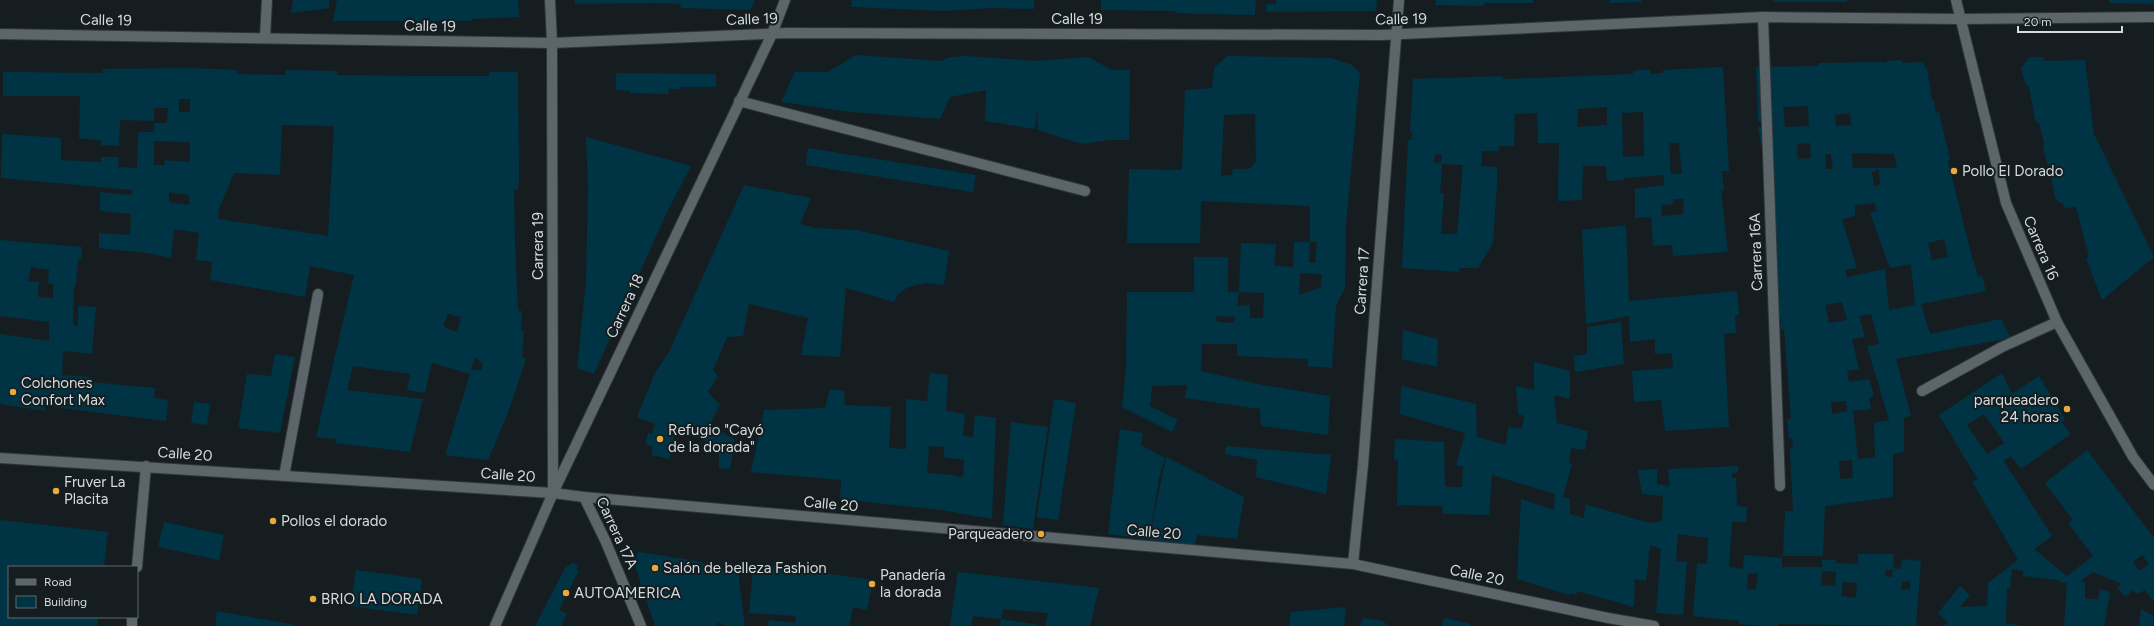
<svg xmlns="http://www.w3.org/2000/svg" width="2154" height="626" viewBox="0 0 2154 626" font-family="Figtree,sans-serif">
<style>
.building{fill:#003445;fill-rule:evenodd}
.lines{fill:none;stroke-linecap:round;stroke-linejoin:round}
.minor-casing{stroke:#303638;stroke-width:12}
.minor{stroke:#5c656a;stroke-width:10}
.poi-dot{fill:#eba93a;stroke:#151d20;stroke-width:1.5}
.labels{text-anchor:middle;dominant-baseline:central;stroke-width:4;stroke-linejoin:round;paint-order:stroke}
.street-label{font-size:15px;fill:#d5dbdd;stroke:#151d20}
.poi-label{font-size:15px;fill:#d5dbdd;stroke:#151d20;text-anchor:start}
</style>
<rect width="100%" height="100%" fill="#151d20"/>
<!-- building -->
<g class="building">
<path d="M293,0H329V8L291,13Z"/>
<path d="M337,0H518L519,17L472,19V21H333Z"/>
<path d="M575,0H755L750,10L681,8L680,4L658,3L575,4Z"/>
<path d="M852,0H1034V9L991,8L945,11L851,7Z"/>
<path d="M1101,0H1256L1255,12V15L1203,14L1176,13L1175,11L1101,10Z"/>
<path d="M1276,0H1377L1376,11L1266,12V4H1276Z"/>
<path d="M1436,0H1533V3H1484L1483,6L1435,5Z"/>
<path d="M1610,0H1641L1642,2L1610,3Z"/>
<path d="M1772,0H1847V2H1775Z"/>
<path d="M2109,0H2154V4L2110,3Z"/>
<path d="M856,55L941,61L950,57L966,56L1036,61L1088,57L1112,70H1130L1129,140H1109L1082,144L1038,130L1037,111L1035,129L985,121L986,90L950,97L940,119L852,112L781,102L795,72H828Z"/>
<path d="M1227,56L1331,58L1352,65L1360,73L1346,224L1345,288L1336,305L1332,368L1308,366V359L1237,356V344H1202L1201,371L1262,385L1330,396L1328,435L1261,426L1260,409L1185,398L1187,385L1152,386L1150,406L1178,420L1172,432L1122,407L1126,368L1127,292H1194V257H1228V292H1239L1237,306L1250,305V318H1263L1264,293L1239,292L1241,243L1276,244L1274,266L1293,267L1294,242H1310L1309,263H1315L1317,242H1310V206L1201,201L1200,243H1127L1129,169L1182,170L1185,90L1212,88L1214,68ZM1255,114L1256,162L1249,169H1233L1232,175L1221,176L1224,115ZM1300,273L1322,274L1321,287L1299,295ZM1216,316L1236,317L1233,323L1217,322Z"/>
<path d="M2029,57H2042L2045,61L2085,60L2094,134L2154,257L2102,300L2086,258L2089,256L2076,207L2064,208L2063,204L2056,200L2051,178L2053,176L2050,166L2047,164L2043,148L2044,145L2043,139L2039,123L2035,120L2029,87L2025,83L2021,68Z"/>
<path d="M1902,60V63L1923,62L1925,67L1927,68L1932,101L1934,100L1936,113L1939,112L1950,160L1948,161L1973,261H1974L1978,277L1982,276L1986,291L1921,304L1930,334L2001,319L2011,338L1896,359L1911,416L1896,419L1904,418V452L1893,454V497L1825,506L1823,556H1783L1785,511H1793L1790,448H1793L1792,438L1789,439L1787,419H1791L1784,329H1781V319L1778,320L1764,159L1758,127H1762V122L1758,121L1756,67L1818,66L1819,63L1881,62L1887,63V61ZM1808,106L1809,126L1785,127L1783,107ZM1850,113L1851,125L1836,126L1835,115ZM1810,143L1811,158L1798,159L1797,144ZM1852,153L1894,154L1897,168H1853ZM1825,154H1831L1833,169H1826ZM1879,169L1880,185L1874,186L1872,172ZM1875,203L1876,211L1870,213L1890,268L1911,264L1915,305L1889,310L1885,269L1847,277L1845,270L1857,268L1842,219L1855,216V205ZM1944,239L1948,257L1932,260L1928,243ZM1842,302L1847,320L1829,323L1825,305ZM1871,314L1879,344L1867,346L1889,420L1874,423L1875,457L1858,459L1853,411L1871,409L1869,398L1874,396L1869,379L1849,382L1847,371L1859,369L1852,339L1865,337L1859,316ZM1846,401L1847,411L1832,414L1831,402ZM1852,460L1853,478L1840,479L1839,461Z"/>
<path d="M1723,67L1729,171H1722L1724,190L1721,191L1728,252L1673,256L1672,245L1653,246L1651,217L1635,218V189L1664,185V175L1624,178V180L1607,181L1606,166H1583L1582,200L1558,201L1559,143H1538L1537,113L1515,114L1514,146H1499V151H1482L1481,166L1497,167V185L1493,243L1478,268H1460L1459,272L1402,268L1408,140H1411L1412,134L1410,129L1413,79L1502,76L1503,79L1559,77L1633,74V71L1641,70H1650V74L1663,73V70ZM1607,107V125L1577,127L1578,109ZM1643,112L1644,156L1623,157L1622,113ZM1669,143H1679L1682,174H1671ZM1435,154L1442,155L1441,163L1434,162ZM1442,164L1463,165L1457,234H1441L1444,193H1440ZM1674,199H1684L1683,214L1662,216L1661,205L1673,204Z"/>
<path d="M190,68L237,70V74L285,75L286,70L337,71V75L415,76H489V72H518L519,180L518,190L514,189L515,241L518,311H522L521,331H524L522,357L526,359L509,410L488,460L445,455L470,374L432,363L425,393L407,390L410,374L353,366L347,390L423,399L410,452L335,443L336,439L316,437L354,275L310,266L305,297L210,280L212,262L196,260L199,233L174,229L171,258L147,253L99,248V233L130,235L131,214L100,211V192L131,195L132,190L1,178L2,134L61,138V160L101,162V157H119L118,167L137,168L138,132H154V123H167L168,108H154V121L120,120L119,146L101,145L102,141L79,138L80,96H3V72L103,73L102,69ZM179,99H190V112H179ZM282,125L334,126L328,236L218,219L219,209L234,173L280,175ZM154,141L190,142V162L165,160L164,165H154ZM169,192L189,195V205L169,202ZM448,314L461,317L457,332L448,329L443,325ZM475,357L483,365L481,370H471Z"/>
<path d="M616,73L716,74V87H680V89H668L669,94L630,93V91L616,90Z"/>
<path d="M586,137L691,166L667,212L594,374L577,368L586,281L588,188Z"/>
<path d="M808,148L976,175L973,192L806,165Z"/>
<path d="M744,185L811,198L800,224L817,228L856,230L949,251L944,285L926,283L908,287L897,295L894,302L846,288L840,357L801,355L808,318L749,304L743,336L727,337L713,370L718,376L708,392L720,405L710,424L735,440L730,469L719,468V455L703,439L675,431L670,459L651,455L653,447L645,444L648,433L652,434L655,424L637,417L655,373L669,352Z"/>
<path d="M1626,225L1629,301L1737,291L1739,315H1735L1736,333L1724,334L1729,427L1665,431L1661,400L1634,402L1632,371L1673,368L1672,353L1655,354V339L1630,342L1629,316L1586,324L1582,230Z"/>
<path d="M0,240L82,247L81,259H78L76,286H74L73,325L78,326V306L96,307L92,354L63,351L62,375L91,377V382L155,388L154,398L168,400L166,421L45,406V411L0,404V334L49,341V322L0,316ZM31,267L49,270L48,283L53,284V298L38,297L39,282L28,281Z"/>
<path d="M1621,322L1624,364L1575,372L1574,356L1587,354V327Z"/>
<path d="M1403,330L1438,339L1437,367L1402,359Z"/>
<path d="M275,354L295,357L280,433L238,428L247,374L271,376Z"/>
<path d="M1534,362L1570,371V399L1554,395L1557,423L1588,431L1585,450L1571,448L1569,463L1572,464L1563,497L1570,499V514L1584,518L1585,504L1649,523L1662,521L1663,496L1642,494L1638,470L1657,469V484L1670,486L1668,469L1738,466V472L1732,474V478H1736L1737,506L1747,507L1746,522H1732L1729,567L1743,569L1744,555L1782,558V567H1822V560H1836L1835,563L1858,564V554H1894L1893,568L1900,569L1902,559L1921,561L1916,626L1778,624V626H1763L1739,624V621L1693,616L1697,563L1707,564L1708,538L1678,534L1676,561L1687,562L1683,615L1656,613L1661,549L1650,545L1646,581L1635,579L1634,607L1577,591L1576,595L1569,593V595L1517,579L1521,499L1554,510L1555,494L1492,475L1489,515L1443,514L1442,506L1397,505L1398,460L1394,459L1395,439L1444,442L1445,487H1462L1463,467L1456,465L1465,433L1400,414L1401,386L1476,404L1477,437L1506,445L1508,427L1522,429L1524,416L1518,414L1516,386L1534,390ZM1886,570H1893L1892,577L1885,576ZM1822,571L1836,572L1835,586L1821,585ZM1748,573L1758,574L1756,589L1747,590ZM1902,581L1910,582V590L1901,589ZM1843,582L1857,583L1856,598L1841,596Z"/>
<path d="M930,373L948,375L946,411L965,414L963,436L973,437L975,415L996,418L992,519L941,510L840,499L841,480L751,472L764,410L825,408L830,389L844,391L845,405L891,407L889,448L906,449V399L927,401ZM929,446L944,447V457L964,460L963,477L944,474L927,473Z"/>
<path d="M2002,373L2012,394L2039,376L2065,419L2061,422L2071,434L2021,469L2011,456L2004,461L2052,536L2034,549L2067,576L2093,556L2068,523L2073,520L2045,483L2087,450L2154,538V599L2152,600L2145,590L2137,594L2133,590L2125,597L2117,587L2122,584L2093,572L2080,581L2085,583V599H2098L2100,589L2110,592L2104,626H2064L2067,583L2060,582L2058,580L2023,576V571L2012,569L2010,588H2007L2006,623L2025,626H1944L1948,622L1938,613L1960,586L1970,595L1960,607L1987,606L1988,583L2018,560L1972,481L1978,480L1939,415ZM1984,414L2004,443L1987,454L1967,425ZM2142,555L2149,564L2139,571L2133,562Z"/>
<path d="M1054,399L1076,403L1058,520L1037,517Z"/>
<path d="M194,402L210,404L207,425L191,423Z"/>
<path d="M1011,422L1048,427L1033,529L1003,525Z"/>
<path d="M1120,429L1143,433L1141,445L1165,458L1159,478L1150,535L1166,457L1244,497L1237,539L1197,535L1195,546L1108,534Z"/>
<path d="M1226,446L1331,455L1326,494L1256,477L1257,460L1225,454Z"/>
<path d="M0,520L108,532L104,567H9V617H98L97,626H0Z"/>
<path d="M164,522L224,535L219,560L158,547Z"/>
<path d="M639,552L697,561L718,568L740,569L739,581L745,626H726L718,622L716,626H655L633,560Z"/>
<path d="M572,563L578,565L576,569L579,570L559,610L567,614L561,626H535L565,568Z"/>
<path d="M771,566L873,580L867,610L853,607L849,626H768L769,620L795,623L796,616L749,613L753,570L770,572Z"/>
<path d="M356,570L422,579L417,615L350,606Z"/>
<path d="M958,572L1099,588L1090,626H1045L1048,613L1003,609L1001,619L973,616L971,626H950Z"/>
<path d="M1346,607L1344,626H1289L1291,612Z"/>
<path d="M2141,609L2154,616L2153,626H2139Z"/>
<path d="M217,611L295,625V626H215Z"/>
<path d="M1363,618L1383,621L1388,626H1360Z"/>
<path d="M1444,618L1471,624L1470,626H1442Z"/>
<path d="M1001,619L1039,625V626H1000Z"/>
</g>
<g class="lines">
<defs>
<g id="minor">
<path d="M550,0L552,43L553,489"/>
<path d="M1956,0L2006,203L2057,322L2133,457L2154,485"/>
<path d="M1763,17L1780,486"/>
<path d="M0,34L552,43L787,33L1382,35L1763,17L1961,19L2154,17"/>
<path d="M265,37L267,0"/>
<path d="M739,101L1085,191"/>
<path d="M1922,391L2002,347L2057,322"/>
<path d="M0,458L553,493L584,497L1353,564L1608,618L1654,626"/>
<path d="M284,476L318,294"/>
<path d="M584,497L605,540L641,626"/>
<path d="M1353,564L1363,465L1399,0"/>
<path d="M137,567L146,466"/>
<path d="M132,626V617"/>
<path d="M495,626L553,493L772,34L785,0"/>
</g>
</defs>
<!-- minor casing -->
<use href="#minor" class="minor-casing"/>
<!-- minor -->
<use href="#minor" class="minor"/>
</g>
<!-- markers -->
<g class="poi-dot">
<circle cx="1954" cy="171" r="4"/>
<circle cx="13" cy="392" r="4"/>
<circle cx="2067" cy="409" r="4"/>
<circle cx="660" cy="439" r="4"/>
<circle cx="56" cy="491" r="4"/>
<circle cx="273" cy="521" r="4"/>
<circle cx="1041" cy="534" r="4"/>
<circle cx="655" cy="568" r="4"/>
<circle cx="872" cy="584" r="4"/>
<circle cx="566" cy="593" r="4"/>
<circle cx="313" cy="599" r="4"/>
</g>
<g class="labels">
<!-- street labels -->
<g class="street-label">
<text transform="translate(752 19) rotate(-2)">Calle 19</text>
<text x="1077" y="19">Calle 19</text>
<text transform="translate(1401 19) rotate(-1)">Calle 19</text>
<text transform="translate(106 20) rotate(1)">Calle 19</text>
<text transform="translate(430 26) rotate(1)">Calle 19</text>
<text transform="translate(538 246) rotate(-90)">Carrera 19</text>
<text transform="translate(2041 248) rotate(67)">Carrera 16</text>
<text transform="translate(1756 252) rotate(-92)">Carrera 16A</text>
<text transform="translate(1362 281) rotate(-86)">Carrera 17</text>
<text transform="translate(625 306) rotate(-65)">Carrera 18</text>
<text transform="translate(185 454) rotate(4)">Calle 20</text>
<text transform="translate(508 475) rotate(4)">Calle 20</text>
<text transform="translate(831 504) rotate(5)">Calle 20</text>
<text transform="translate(1154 532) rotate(5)">Calle 20</text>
<text transform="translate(617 533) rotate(65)">Carrera 17A</text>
<text transform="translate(1477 575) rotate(12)">Calle 20</text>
</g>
<!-- poi labels -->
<g class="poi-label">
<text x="1962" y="171">Pollo El Dorado</text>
<text x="21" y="383">Colchones<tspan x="21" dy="17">Confort Max</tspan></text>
<text x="2059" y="400" text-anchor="end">parqueadero<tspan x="2059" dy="17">24 horas</tspan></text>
<text x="668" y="430">Refugio "Cayó<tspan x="668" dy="17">de la dorada"</tspan></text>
<text x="64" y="482">Fruver La<tspan x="64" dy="17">Placita</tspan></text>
<text x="281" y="521">Pollos el dorado</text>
<text x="1033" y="534" text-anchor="end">Parqueadero</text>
<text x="663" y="568">Salón de belleza Fashion</text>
<text x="880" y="575">Panadería<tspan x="880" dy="17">la dorada</tspan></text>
<text x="574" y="593">AUTOAMERICA</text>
<text x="321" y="599">BRIO LA DORADA</text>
</g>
</g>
<!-- legend -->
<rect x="8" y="566" width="130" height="52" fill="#151d20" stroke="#62696c"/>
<rect x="16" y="579" width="20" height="6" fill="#5c656a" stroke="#62696c"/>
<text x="44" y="586" font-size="12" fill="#d5dbdd">Road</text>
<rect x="16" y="596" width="20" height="12" fill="#003445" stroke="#62696c"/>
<text x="44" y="606" font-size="12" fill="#d5dbdd">Building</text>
<!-- scale -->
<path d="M2018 26v6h104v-6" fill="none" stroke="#d5dbdd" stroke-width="2"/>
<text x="2024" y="26" font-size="12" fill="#d5dbdd" stroke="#151d20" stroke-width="3" paint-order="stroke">20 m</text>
</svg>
